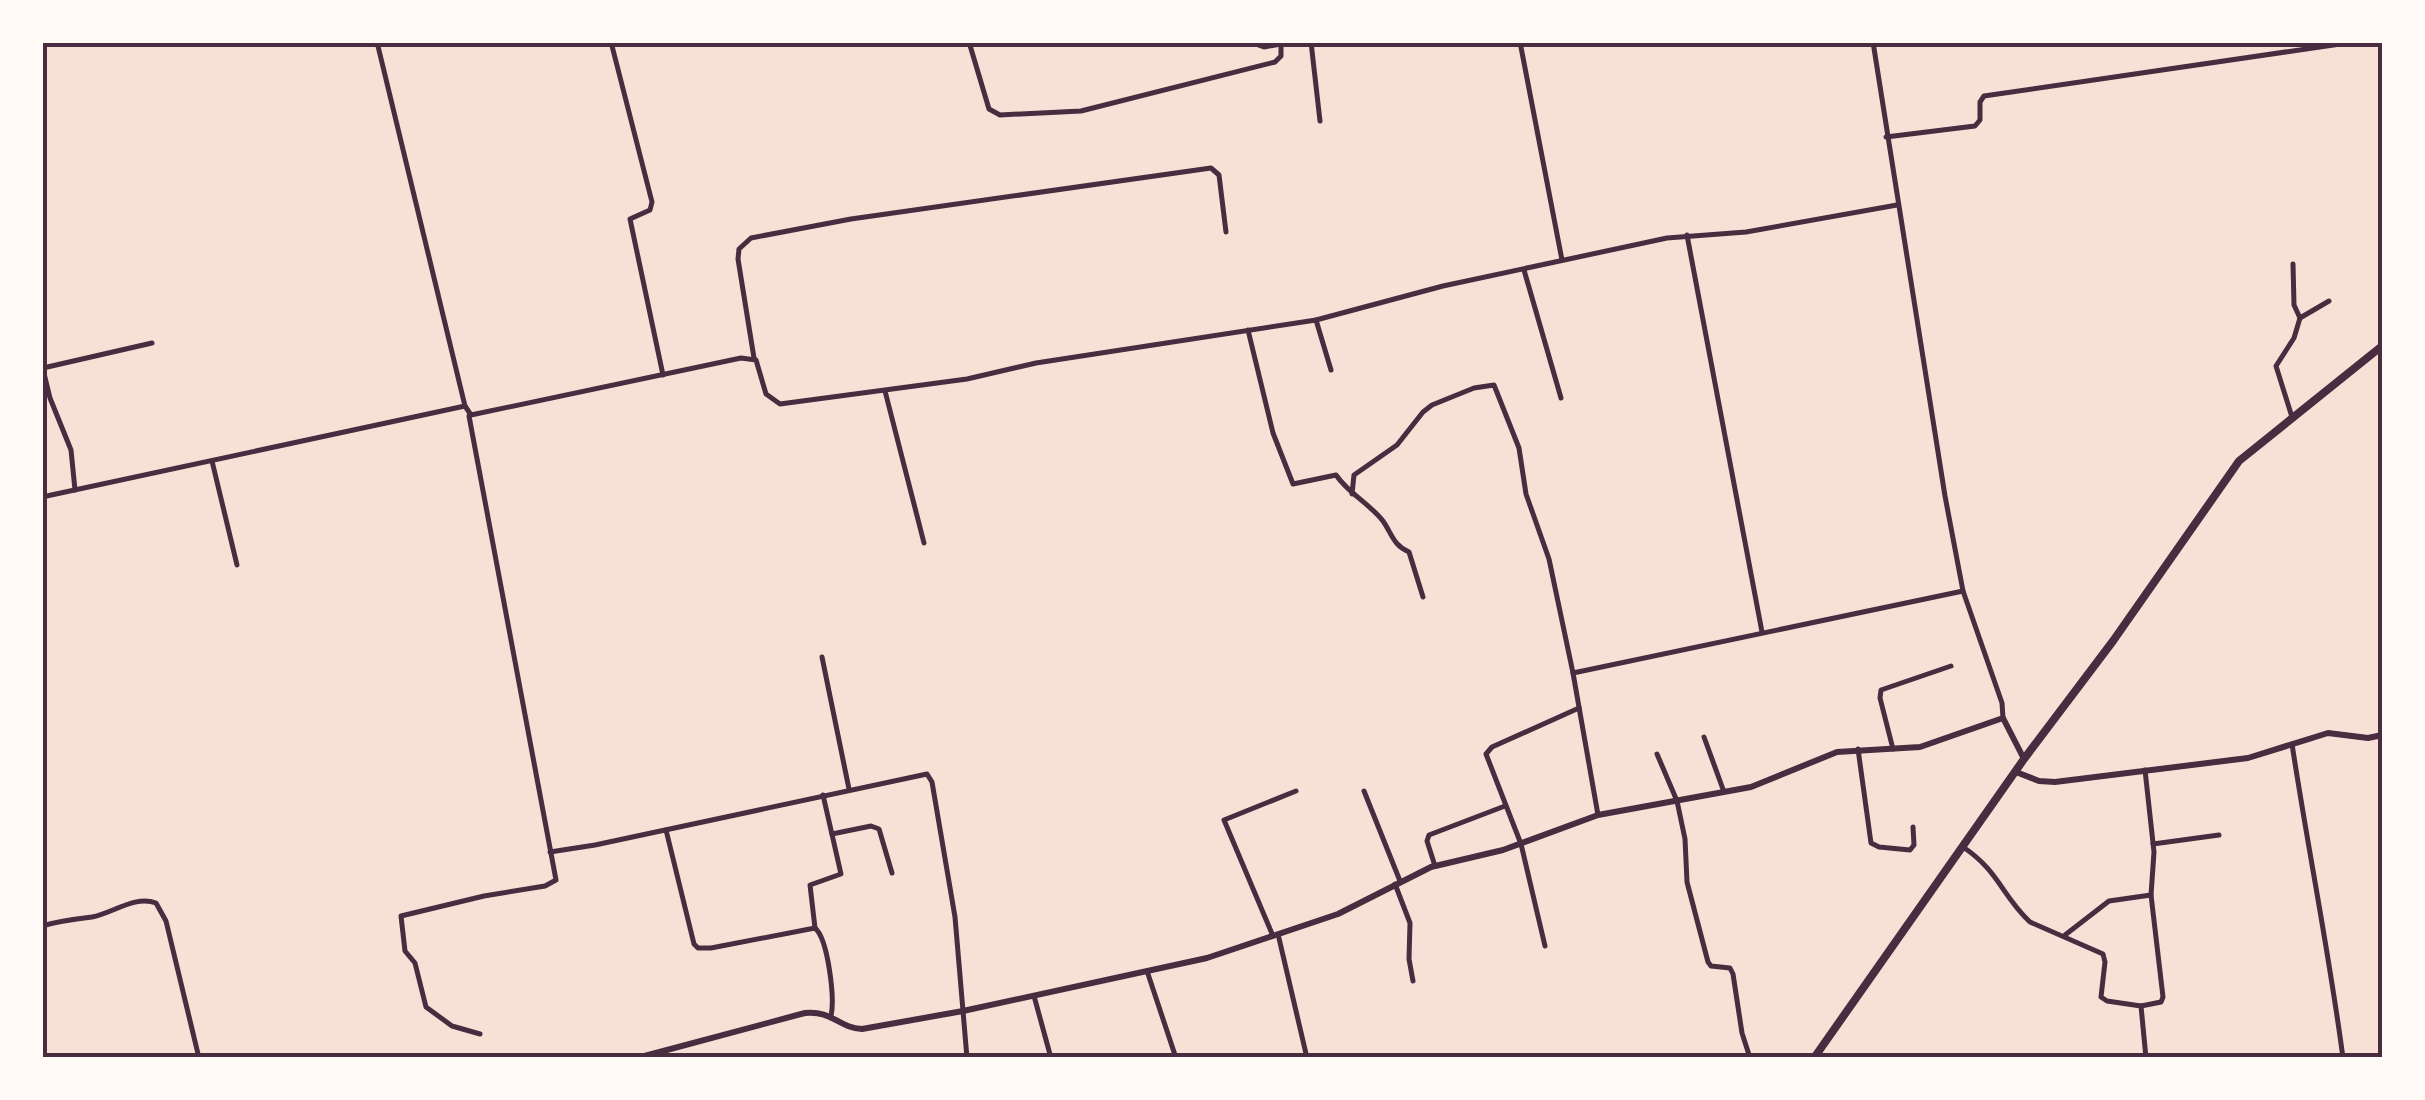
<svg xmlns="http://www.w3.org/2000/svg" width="2425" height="1100" viewBox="0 0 2425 1100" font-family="Lato,sans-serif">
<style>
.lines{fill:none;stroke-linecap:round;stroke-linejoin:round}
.minor{stroke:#4a2c40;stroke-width:5}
.tertiary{stroke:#4a2c40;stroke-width:6}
.primary{stroke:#4a2c40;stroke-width:8}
.neatline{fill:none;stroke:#4a2c40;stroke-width:4}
</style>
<rect width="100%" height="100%" fill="#f7e1d7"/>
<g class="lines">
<!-- minor -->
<g class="minor">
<path d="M377,42L465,406L471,415L741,358L756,360L766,394L780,404L967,379L1036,363L1316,320L1443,286L1667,238L1746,232L1897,205"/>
<path d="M611,42L652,202L650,210L630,219L663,375"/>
<path d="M969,42L989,109L1000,115L1081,111L1275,62L1281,56V44"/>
<path d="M1250,42L1264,47L1292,42"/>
<path d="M1311,42L1320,121"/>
<path d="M1520,42L1562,260"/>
<path d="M1873,42L1945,496L1963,591L2002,703L2003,718"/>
<path d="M1886,137L1975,126L1980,120V102L1984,96L2354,42"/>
<path d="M1687,235L1762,632"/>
<path d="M2293,264L2294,305L2300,318"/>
<path d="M1524,270L1561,398"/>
<path d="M1316,320L1331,370"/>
<path d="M1248,330L1273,433L1293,484L1336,475C1349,494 1370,504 1383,521C1392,534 1393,545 1409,552L1423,597"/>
<path d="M754,358L738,259L739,249L751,238L851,219L1211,168L1219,175L1226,232"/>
<path d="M42,365L50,398L71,450L75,490"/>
<path d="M43,368L152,343"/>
<path d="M885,391L924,543"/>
<path d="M469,416L556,880L545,886L484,896L401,916L405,951L415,963L426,1007L452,1026L480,1034"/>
<path d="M2292,417L2276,366L2294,338L2300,318L2329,301"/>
<path d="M212,461L237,565"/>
<path d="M1352,494L1354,475L1397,445L1423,412L1432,405L1474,388L1494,385L1519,448L1526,494L1549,559L1573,673L1963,591"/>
<path d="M42,497L465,406"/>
<path d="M822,657L849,789"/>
<path d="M1573,673L1598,815"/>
<path d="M1704,737L1724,792"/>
<path d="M2292,744C2308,849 2329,952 2343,1058"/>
<path d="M1858,749L1871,843L1879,847L1910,850L1914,845L1913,827"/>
<path d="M1893,749L1880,698L1881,690L1951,666"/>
<path d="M1657,754L1677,801L1685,839L1687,882L1708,962L1711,966L1730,968L1733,974L1742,1033L1750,1058"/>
<path d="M1364,791L1400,881"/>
<path d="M666,830L694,944L698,948H711L815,928C828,939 835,998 831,1016"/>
<path d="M832,834L871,826L879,829L892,873"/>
<path d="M2153,844L2219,835"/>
<path d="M1963,847C1999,871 2002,896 2030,922L2103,954L2105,962L2101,997L2107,1001L2141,1006L2146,1058"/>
<path d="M550,852L595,845L927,774L932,782L955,917L967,1058"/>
<path d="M1435,866L1427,841L1429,835L1505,806"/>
<path d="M1395,884L1410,923L1409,959L1413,981"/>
<path d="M42,926C59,921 75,919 92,917C113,913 135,895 156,903L166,921L199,1058"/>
<path d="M815,928L810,885L841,874L823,795"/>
<path d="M1278,934L1307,1058"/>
<path d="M2065,935L2109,901L2151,895"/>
<path d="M1273,936L1224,820L1296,791"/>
<path d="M1545,946L1521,844L1486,754L1492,747L1579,708"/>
<path d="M1147,971L1176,1058"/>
<path d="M1034,996L1051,1058"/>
<path d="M2141,1006L2161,1002L2163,997L2151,895L2154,852L2145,770"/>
</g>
<!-- tertiary -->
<g class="tertiary">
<path d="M2016,772L2039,781L2055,782L2248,758L2328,733L2368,738L2382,735"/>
<path d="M637,1058L805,1013C832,1010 839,1028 862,1029L963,1011L1207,958L1338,914L1431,867L1503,850L1598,815L1751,787L1837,752L1920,747L2003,718L2024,759"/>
</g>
<!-- primary -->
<path class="primary" d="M1814,1058L2024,759L2113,641L2239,461L2382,346"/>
</g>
<!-- border -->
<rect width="2425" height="1100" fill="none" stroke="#fffaf5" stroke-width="90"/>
<rect x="45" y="45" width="2335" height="1010" class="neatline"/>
</svg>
